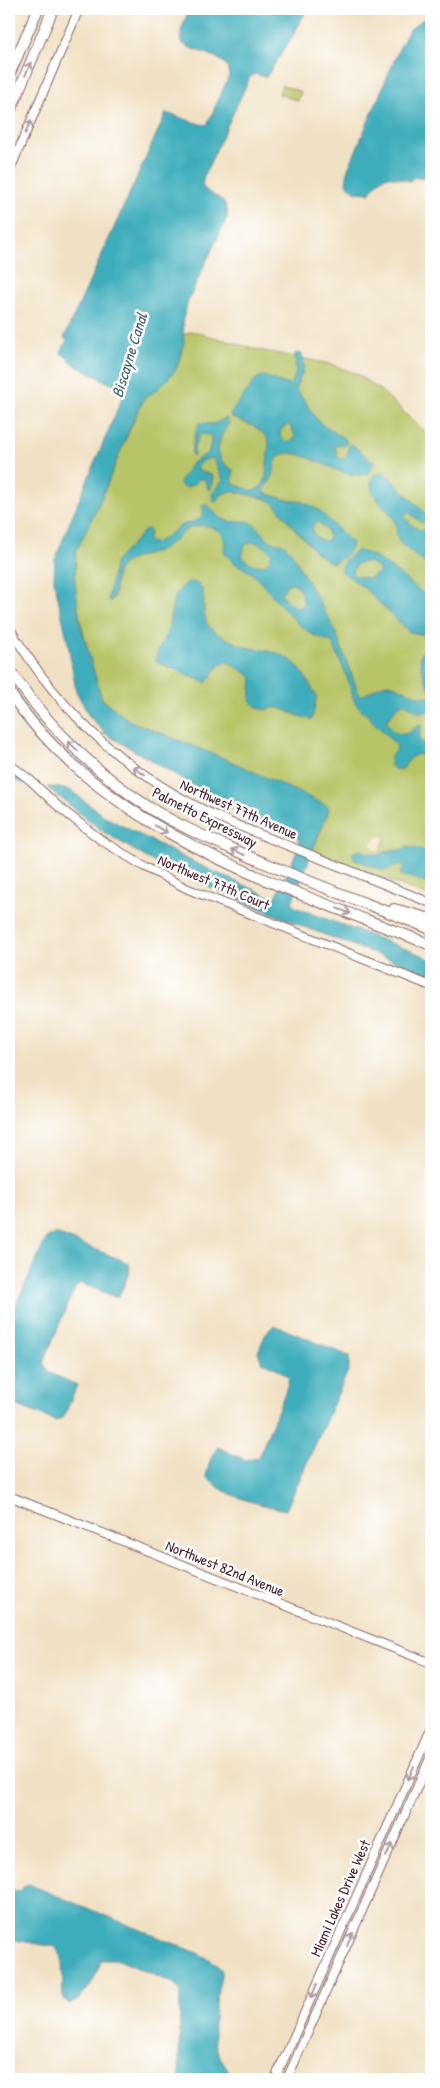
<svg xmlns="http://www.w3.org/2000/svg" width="440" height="2088" viewBox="0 0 440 2088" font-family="'Patrick Hand',sans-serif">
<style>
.green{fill:#b7c567;stroke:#807249}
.sand{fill:#eeda9e;stroke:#9c7c64}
.water{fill:#3eadbb;stroke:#446673;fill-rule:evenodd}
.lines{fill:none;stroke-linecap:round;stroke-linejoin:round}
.canal{stroke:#3eadbb;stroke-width:5.5}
.secondary-casing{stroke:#846361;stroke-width:10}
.highway-casing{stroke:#846361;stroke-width:12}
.secondary{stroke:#fff;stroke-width:8}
.highway{stroke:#fff;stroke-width:10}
.oneway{stroke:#ae9aa0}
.labels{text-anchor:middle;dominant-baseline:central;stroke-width:5;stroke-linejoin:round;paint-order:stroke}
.street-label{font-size:15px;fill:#4a1f2b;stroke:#fff}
.water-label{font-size:16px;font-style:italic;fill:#455f6c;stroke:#fff}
</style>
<rect width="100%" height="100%" fill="#fff"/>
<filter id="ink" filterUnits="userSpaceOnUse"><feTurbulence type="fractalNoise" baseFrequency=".02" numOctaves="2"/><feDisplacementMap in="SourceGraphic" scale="10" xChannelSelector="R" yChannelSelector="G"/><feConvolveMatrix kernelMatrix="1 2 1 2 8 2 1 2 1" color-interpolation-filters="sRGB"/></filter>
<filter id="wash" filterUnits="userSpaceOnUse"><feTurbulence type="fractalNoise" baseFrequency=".0096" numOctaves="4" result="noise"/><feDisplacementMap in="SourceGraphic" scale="20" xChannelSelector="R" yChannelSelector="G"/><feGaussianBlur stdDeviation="1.12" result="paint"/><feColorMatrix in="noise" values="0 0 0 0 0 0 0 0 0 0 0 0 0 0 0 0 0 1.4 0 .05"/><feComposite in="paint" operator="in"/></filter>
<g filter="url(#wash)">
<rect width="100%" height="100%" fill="#f1e1c4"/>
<!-- green -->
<g class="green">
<path d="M282,85L301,92L298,101L279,94Z"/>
<path d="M189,332H196L259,350L330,364L357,374L380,390L431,437V897L311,851L327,808L131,724L99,698L73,588L74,553L148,390L179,337Z"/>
</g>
<!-- sand -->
<path class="sand" d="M378,835H383L385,839L381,850L377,851L373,849L370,844Z"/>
<!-- water -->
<g class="water">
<path d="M189,9H307L294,34L266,77L255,74L250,77L204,176L202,185C211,200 229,194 227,217L188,301L183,320L184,344L176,370L158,389L146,397L137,411L102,497L76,552L75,582L80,623L102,699L130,721L226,759L328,806L329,810L292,902L295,907L422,955L431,960V975L304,927L162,867L102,831L47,787H54L70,790L107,818L191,861L270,897H276L300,844L299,839L296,837L230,807L106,734L89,716L76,691L68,643L54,580L55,560L71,519L125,391L78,367L61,353L67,340L64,338L166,113L200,124L207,125L229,76L227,66C212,50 193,53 181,42V31Z"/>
<path d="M431,13V179L424,177L412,178L410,181C384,176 388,170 369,193L356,192L346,183L348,169L400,47L409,30Z"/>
<path d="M298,353L302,354L304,368L295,390C306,398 308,408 316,418C323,428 336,432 345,439L347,442L345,446L337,444L335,447L339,459L344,458L348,453L349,445L352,444L374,463L368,473C344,486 289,434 276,461C274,466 275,471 273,476C270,482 265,486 264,493L292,501H300L312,506L321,512L352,543C351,553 341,560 332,563L317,553L292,526L274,503L267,499L231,491L221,495L216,502L213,501L212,494L223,480L213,458L206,459L196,467L197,470L213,476L211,489L208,490L206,482L204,479H199C192,485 191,488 182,487L179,482L193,462L208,453C210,448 213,439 210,435L200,434L194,448V456L191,454L195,435L199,423L214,424L226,418L229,423C217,442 211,457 233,470V484L254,491L263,485L266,477L269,443L267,437L255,427L231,417L230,414L257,378L263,376L289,385C298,377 296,365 295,354ZM286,425H290L295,436L294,440C286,443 280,441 280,432ZM318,522L326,529L329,538L326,541C318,540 313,535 312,527Z"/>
<path d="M384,472L424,512L431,523V569C422,559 410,553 401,544C395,538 398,529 395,522C388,505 363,496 374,475ZM409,512L421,523L424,521L426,527L425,530C415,531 410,523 404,516Z"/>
<path d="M202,505H208C215,514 222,521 234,522C240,522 244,519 250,522C263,528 266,545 282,543L290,550L334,628L359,694L362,696C393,679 383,682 414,694C419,697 425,696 430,697L431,711L420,713L404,703L398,706L387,720C388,729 398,738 408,733C413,730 415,726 422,725L419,738L421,742L431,746V759L418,754L410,758L402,770L394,769L391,766V756L396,750L397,746L355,703L347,677L332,642L313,635L297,623L253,574L233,562L224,552C225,540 225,532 213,528C186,518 181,540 160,550C146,557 129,555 119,570C112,579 119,593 110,602L108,599L115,562L145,530L149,529L150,533L147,540L152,543C164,542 172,530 183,525C191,522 198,522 204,515ZM252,542C261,543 266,547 272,554C268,571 251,567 242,556L245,545ZM293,583C300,587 302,596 304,603L302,607C292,608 287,601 281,594L288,584Z"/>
<path d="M356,551C374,550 416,588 431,600V636L409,632L364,588L341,571V567L345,560ZM361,562L371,563L379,569V573L369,578L355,576L352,572L356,565Z"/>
<path d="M188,582C217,581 192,617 215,632C224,637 236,644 246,647C258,650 272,650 284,656C300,663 308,682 317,697L312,719C301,718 293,713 282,709C267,704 268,718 250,701L252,677L228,662L220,664L206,683L155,661C157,650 163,642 167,632C173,614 169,594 188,582Z"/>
<path d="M426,651H431V688L428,687C425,677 417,661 422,652Z"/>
<path d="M408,847L431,852V886L416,879L400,875L404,866L401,864L385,871L356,860L353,856V852L358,850L377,855L391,850H403Z"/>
<path d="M57,1234L129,1263L130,1271L118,1298L80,1283L74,1290L43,1363L50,1373L77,1385L64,1417L55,1421L9,1402V1320L47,1237Z"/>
<path d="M274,1325L349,1356V1369L286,1510C261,1505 221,1496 206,1476L211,1458L218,1447L245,1460L258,1458L285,1393L289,1378L276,1368L262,1362L258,1352L266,1333Z"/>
<path d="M28,1884L195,1952L211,1960L222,1970C218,1993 208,2030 218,2052C222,2062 229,2070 234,2079H179L180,1990L173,1983L119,1960H101C97,1977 86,1997 69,2004L63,1997L62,1957L55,1947L9,1939V1889L17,1892Z"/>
</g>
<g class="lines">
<!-- canal -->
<path class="canal" d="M9,776L23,781"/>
</g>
</g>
<g filter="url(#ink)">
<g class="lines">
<defs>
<g id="secondary">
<path d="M9,172L79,9"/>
<path d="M9,627C62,717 134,780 229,822L431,903"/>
<path d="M9,764L30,780L60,808L101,840L145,867L188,889L431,986"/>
<path d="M9,1496L431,1663"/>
<path d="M275,2079L431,1729"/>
<path d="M287,2079L431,1756"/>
</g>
<g id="highway">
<path d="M9,75L38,9"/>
<path d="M9,114L53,9"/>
<path d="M9,669C46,724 91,769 147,806C175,824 205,837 235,850C299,879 366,903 431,929"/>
<path d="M9,692C107,835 278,884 431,945"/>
<path d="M394,909L431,919"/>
</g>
</defs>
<!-- secondary casing -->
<use href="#secondary" class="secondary-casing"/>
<!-- highway casing -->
<use href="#highway" class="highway-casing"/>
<!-- secondary -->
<use href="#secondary" class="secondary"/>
<!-- highway -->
<use href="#highway" class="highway"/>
</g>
<!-- one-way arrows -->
<defs><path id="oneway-shaft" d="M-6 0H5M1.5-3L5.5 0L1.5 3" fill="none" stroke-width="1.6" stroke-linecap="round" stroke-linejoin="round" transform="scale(1.25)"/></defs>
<g class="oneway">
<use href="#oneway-shaft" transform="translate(28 69) rotate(-67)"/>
<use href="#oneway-shaft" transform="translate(28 127) rotate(-67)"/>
<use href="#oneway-shaft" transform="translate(73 746) rotate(-136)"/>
<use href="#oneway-shaft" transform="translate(139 771) rotate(-144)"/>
<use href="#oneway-shaft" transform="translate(161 829) rotate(30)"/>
<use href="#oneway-shaft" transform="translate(238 852) rotate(-156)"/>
<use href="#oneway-shaft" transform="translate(344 911) rotate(21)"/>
<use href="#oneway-shaft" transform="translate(411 1773) rotate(114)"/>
<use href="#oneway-shaft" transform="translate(389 1850) rotate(-66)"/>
<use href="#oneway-shaft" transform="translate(350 1939) rotate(-66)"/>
<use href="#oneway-shaft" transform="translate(314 1991) rotate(114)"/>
</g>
</g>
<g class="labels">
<!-- street labels -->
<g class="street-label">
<text transform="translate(239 809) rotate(24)">Northwest 77th Avenue</text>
<text transform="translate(205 817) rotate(27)">Palmetto Expressway</text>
<text transform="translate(214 882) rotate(23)">Northwest 77th Court</text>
<text transform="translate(225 1568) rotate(22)">Northwest 82nd Avenue</text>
<text transform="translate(340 1898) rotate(-66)">Miami Lakes Drive West</text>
</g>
<!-- water labels -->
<g class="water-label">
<text transform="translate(129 355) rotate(-73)">Biscayne Canal</text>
</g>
</g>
<!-- margin -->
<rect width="440" height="2088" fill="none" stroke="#fff" stroke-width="30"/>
</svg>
